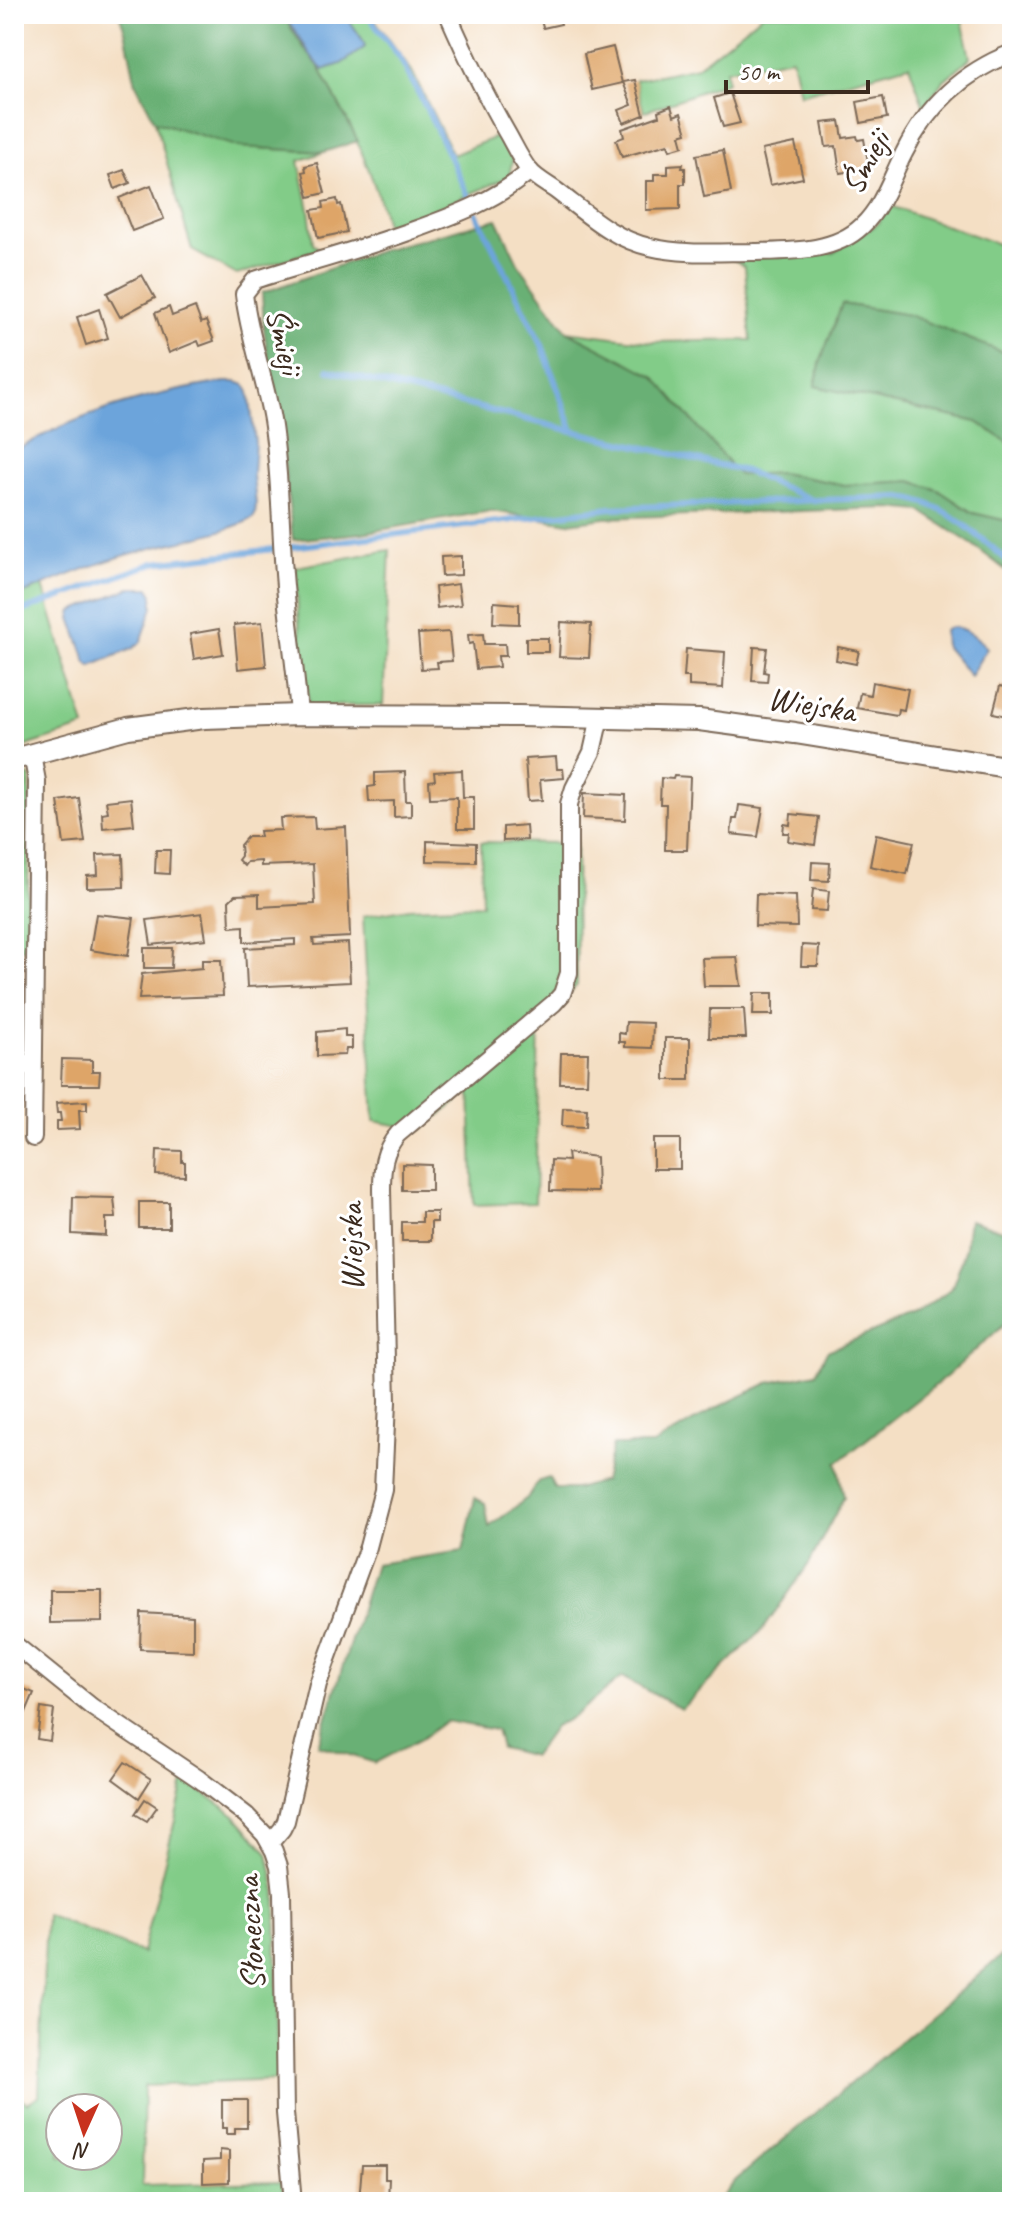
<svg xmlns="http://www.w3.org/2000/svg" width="1026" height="2216" viewBox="0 0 1026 2216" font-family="Caveat,sans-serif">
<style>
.green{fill:#82cc88;stroke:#5e7b53;stroke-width:2;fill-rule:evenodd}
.forest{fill:#69b074;stroke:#526d49;stroke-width:2}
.water{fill:#6ca4db;stroke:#54677c;stroke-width:2}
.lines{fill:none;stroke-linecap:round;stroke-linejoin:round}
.stream{stroke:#6ca4db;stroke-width:6}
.building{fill:#dea567}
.minor-casing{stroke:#7c6958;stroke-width:20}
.tertiary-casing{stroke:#7c6958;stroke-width:24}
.minor{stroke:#fff;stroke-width:16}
.tertiary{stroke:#fff;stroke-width:20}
.labels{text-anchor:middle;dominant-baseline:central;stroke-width:6;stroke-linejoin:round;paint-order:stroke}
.street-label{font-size:34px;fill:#3b2a1e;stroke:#fff}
</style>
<rect width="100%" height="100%" fill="#fff"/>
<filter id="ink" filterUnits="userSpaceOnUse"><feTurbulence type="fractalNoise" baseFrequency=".0125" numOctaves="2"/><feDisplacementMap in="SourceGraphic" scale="16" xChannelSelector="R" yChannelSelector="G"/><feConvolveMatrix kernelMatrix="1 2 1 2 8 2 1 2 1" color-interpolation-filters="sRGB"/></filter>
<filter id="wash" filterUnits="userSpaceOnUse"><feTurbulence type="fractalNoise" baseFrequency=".006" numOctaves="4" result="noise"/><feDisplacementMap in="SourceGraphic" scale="32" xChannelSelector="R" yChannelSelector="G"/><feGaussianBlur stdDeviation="1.8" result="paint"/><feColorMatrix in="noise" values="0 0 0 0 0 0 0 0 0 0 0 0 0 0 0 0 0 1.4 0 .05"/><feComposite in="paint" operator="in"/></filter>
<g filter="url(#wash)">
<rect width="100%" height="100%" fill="#f4dfc4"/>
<!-- green -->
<g class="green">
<path d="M345,14H371L412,71L453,155L502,134L513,157L509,177L387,230C375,171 346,118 318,65L323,69L331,66L364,42Z"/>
<path d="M763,14H961L970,58L943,81L924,107L909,65L800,94L792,58L726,70L727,82L644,112L635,80L697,67Z"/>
<path d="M155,121L239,147L324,152L299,161L309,210L313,243L319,249L237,275L192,250Z"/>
<path d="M891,206L1012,249V356L909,315L842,304L821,360L815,386L977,422L1012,445V522L973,513L938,490L911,481L845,485L781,473L739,476L654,377L567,331L651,342L751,340L745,267L732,258L833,253L876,225Z"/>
<path d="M390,550L383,705L309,706L298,615L296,567Z"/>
<path d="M43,586L85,727L14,750V597Z"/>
<path d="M30,775L27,948L14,949V779Z"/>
<path d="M576,831L577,985L539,1024L535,1203L474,1205L470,1092L421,1130L374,1121L363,916L409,908L482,905L481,842L560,843Z"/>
<path d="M185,1780L235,1815L268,1853L276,1891L278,2080L144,2086L142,2185L281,2182L285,2202H14V2092L27,2103L39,2096L46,1914L142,1953ZM60,2108H108V2156H60Z"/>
</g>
<!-- forest -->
<g class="forest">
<path d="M119,14H282L304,48L318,65L358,141L324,152L239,147L155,121L136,84L125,31Z"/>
<path d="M497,219L518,263L567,331L654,376L739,475L781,473L845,485L911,481L938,490L973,513L1012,522V575L973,545L921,511L888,508L605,518L569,523L491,511L362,533L293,540L281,440L264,330L262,293L385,249Z"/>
<path d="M842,304L909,315L1012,356V445L977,422L815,386L821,360Z"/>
<path d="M969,1220L1012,1233V1317L947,1376L837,1463L844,1497L810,1562L765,1627L681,1709L622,1677L574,1716L554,1727L533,1756L501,1748L496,1730L445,1721L421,1739L375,1763L318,1745L375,1564L463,1551L475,1498L485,1503L489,1527L527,1498L539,1481L549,1478L555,1489H576L604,1481L613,1445H653L714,1409L768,1383L816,1373L827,1351L910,1317L951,1290L964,1254Z"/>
<path d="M1012,1947V2202H718L736,2180Z"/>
</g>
<!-- water -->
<g class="water">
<path d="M280,14H345L364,42L365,47L341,64L323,70C305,53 298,28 280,14Z"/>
<path d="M225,382H237L245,385L249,392L255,442L253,475L256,504L255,515L252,519C216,536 175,541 137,552C95,563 55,581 14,597V452C77,412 153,393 225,382Z"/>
<path d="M130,588H149L153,595V607L141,642L132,649L91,666L87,663L71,618L73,611Z"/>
<path d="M950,627C967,628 976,636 987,648L970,676L945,646L944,631Z"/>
</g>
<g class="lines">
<!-- stream -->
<g class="stream">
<path d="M367,14L400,58L429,113L469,198"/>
<path d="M476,213L542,345L573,431L745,471L812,500"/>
<path d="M328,370L573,431"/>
<path d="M292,547L611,508L901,497C946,502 978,537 1012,564"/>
<path d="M14,614L154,563L274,549"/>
</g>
</g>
<g id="blocks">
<!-- building -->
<g class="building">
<path d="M543,14H559L561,24L543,28L540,16Z"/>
<path d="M613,47L622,83L592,90L584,54Z"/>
<path d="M635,80L644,115L624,123L619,110L632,105L623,82Z"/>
<path d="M730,93L740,123L723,127L714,98Z"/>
<path d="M883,97L887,118L861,123L857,102Z"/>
<path d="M671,106L674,116L681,113L687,133L680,135L683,146L670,150L668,144L622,157L616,140L624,137L622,129L659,116L658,111Z"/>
<path d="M840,121L843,138L857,136L858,140L864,139L869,168L840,173L836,146L826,147L822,123Z"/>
<path d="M795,143L803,178L770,185L762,150Z"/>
<path d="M723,150L731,192L704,197L696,155Z"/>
<path d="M1009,155L1012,156V193H1005Z"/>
<path d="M317,163L325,193L309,197L303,172L306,171L305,166Z"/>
<path d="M683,164L682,168H685V184H680V209L646,210V181H654V174H668V165Z"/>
<path d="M124,170L130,183L115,189L110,175Z"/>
<path d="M151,185L164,219L132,231L119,198Z"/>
<path d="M337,199L338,205L341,204L347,232L318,238L312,210L324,208L323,202Z"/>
<path d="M142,275L155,298L120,317L107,293Z"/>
<path d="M169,307L172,316L195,307L201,323L206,321L214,341L200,346L198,341L169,353L155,313Z"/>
<path d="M99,309L108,338L86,345L77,317Z"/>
<path d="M461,556V575L442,576L441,557Z"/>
<path d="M458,584L461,605L437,608L435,587Z"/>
<path d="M494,602L519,604V624L493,623Z"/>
<path d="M262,622L266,666L238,669L234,625Z"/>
<path d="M561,622L591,624L589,658L559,657Z"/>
<path d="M219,629L223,654L194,659L190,634Z"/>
<path d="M449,632L452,661L437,662L438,668L421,669L418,634Z"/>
<path d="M483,634L484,644H505L506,656H498L499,667L476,669L473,643L469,644L468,635Z"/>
<rect x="526" y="638" width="22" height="14"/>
<path d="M754,647L767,648L764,672L768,673L767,682L752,681Z"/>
<path d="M838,647L859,651L856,664L836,660Z"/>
<path d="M686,649L725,652L723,688L689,686V677H684Z"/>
<path d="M872,682L908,689L904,710L898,709L897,715L857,708L860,693L870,695Z"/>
<path d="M1000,686L1012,689V717L993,713Z"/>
<path d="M556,757L557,769H563L564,778L540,780L542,800L528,801L525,759Z"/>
<path d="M462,770L463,797H474V829H457V797L430,798L429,781L435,780L434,772Z"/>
<path d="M405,772L406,801H411V816L394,817V801L369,802L368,787L375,786V773Z"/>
<path d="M674,776L690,777L687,850H665L666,804H660L661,778L673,779Z"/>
<path d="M584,793L626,795L625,820L583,818Z"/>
<path d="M79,798L85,842L64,844L58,801Z"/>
<path d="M131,798L134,825L103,828L102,813L108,812L106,801Z"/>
<path d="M739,805L763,808L758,837L731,834L733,819H737Z"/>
<path d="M791,814L819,817L815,845L788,841L789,833H783L784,824L790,825Z"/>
<path d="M314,817L315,829L346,827L350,937L313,939L314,945L348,943L350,982L247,987L245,948L295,945V939L244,942V926L230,927L229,901L235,895L259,894V907L315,904L313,864L261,866V861L247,862L244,866L238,860L241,856L240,845L247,837H260L259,831L281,830L280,818Z"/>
<path d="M526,825L527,840L503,841V827Z"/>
<path d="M876,834L914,842L907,874L870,866Z"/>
<path d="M427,841L476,843V862L427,861Z"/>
<path d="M156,850H170L169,874L155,873Z"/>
<path d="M123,854L124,887L87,888V876L98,875L97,855Z"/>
<path d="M812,862L830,863L829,881L811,880Z"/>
<path d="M813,889L829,891L827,911L811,910Z"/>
<path d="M756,894L796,896L797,927L755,926Z"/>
<path d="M202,913L206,939L151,945L147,920Z"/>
<path d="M96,914L134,918L128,956L90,950Z"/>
<path d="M802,945L819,946L818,966H801Z"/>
<path d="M144,948H172L171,968H144Z"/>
<rect x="14" y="953" width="9" height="28"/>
<path d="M737,957L741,986H704L702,958Z"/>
<path d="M202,960H221L223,996L139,999L142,974L202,968Z"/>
<path d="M754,993H773V1015H753Z"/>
<path d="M710,1009H744L746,1038H709Z"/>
<path d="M626,1022L653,1023L652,1048L625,1047V1042H619V1033L625,1034Z"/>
<path d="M345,1029V1037H352V1049H346L345,1055L317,1056V1032Z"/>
<rect x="665" y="1038" width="25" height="42"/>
<path d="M561,1053H588L587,1083H560Z"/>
<path d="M62,1059L92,1060V1071H100L99,1085H61Z"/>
<path d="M87,1101V1110H79L80,1129L57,1130V1121H61L60,1113H57L56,1103Z"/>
<path d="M563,1108L587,1109L586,1127L562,1126Z"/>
<rect x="653" y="1139" width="27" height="30"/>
<path d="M157,1150L182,1151V1162H185V1176L156,1175Z"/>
<path d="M567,1153L596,1157L597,1192L550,1191L551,1160L568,1161Z"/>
<path d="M402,1164L431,1165V1190H402Z"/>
<path d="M73,1197L114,1198L116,1218H106V1236L72,1234Z"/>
<rect x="139" y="1202" width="30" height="26"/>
<path d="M422,1212H437V1222H431V1241H402V1222H422Z"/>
<path d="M50,1590H102V1622L50,1623Z"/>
<path d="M141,1613L193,1616V1651L140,1649Z"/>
<path d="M14,1685L34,1693L23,1719L14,1716Z"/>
<path d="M41,1708L54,1710L50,1741L37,1739Z"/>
<path d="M125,1762L151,1779L139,1798L113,1779Z"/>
<path d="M145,1799L157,1807L147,1821L135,1814Z"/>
<path d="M222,2100H247V2128H235V2134H226V2128H222Z"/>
<path d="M220,2150L229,2151V2182L203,2183V2161L220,2160Z"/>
<path d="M362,2165H385V2179H389L388,2200L386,2202L359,2201Z"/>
</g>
</g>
</g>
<g filter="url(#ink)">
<use href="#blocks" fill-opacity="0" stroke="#7c6958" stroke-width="2"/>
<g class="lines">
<defs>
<g id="minor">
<path d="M448,14C466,55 485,95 507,133C514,145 520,159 529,170C536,179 549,185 558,192C587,214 613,239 650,247C683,255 720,252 753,252C789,251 834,253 862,226C883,206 891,178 904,153C927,106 963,72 1012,53"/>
<path d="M299,715C296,672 289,629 285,586C280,531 281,475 272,420C265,378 249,337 244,294L255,280C308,263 362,249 414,230C456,215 496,200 530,171"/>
<path d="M32,754L37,781L33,1138"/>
<path d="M14,1644L92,1707L199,1779L246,1815L265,1835L274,1851L279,1866L282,1893L285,2113L293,2202"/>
<path d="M270,1843L282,1829L286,1821L318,1684L368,1547L383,1490L387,1402L382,1190C382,1168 383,1151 398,1134L554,1003L562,994L569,973V804L574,788L592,752L600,717"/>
</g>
<path id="tertiary" d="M14,759L128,728L204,718L299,715L519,716L699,720L795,733L1012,768"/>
</defs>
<!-- minor casing -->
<use href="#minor" class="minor-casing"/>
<!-- tertiary casing -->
<use href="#tertiary" class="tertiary-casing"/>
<!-- minor -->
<use href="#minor" class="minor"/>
<!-- tertiary -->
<use href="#tertiary" class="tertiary"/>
</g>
</g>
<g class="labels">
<!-- street labels -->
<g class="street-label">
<text transform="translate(865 162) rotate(-61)">Śmieji</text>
<text transform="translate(285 341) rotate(77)">Śmieji</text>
<text transform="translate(812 704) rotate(9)">Wiejska</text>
<text transform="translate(351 1247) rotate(-91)">Wiejska</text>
<text transform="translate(250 1933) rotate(-93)">Słoneczna</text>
</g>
</g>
<!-- margin -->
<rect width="1026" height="2216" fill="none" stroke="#fff" stroke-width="48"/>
<!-- north arrow -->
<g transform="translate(84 2132) rotate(183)"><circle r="38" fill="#ffffff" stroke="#b1aaa5" stroke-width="2"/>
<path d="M0-6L14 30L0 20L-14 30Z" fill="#c8321e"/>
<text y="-12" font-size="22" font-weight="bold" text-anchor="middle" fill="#3b2a1e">N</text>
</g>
<!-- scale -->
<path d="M726 80v12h142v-12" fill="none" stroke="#3b2a1e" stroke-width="4"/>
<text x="738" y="80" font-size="24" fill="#3b2a1e" stroke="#ffffff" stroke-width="6" paint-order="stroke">50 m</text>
</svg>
